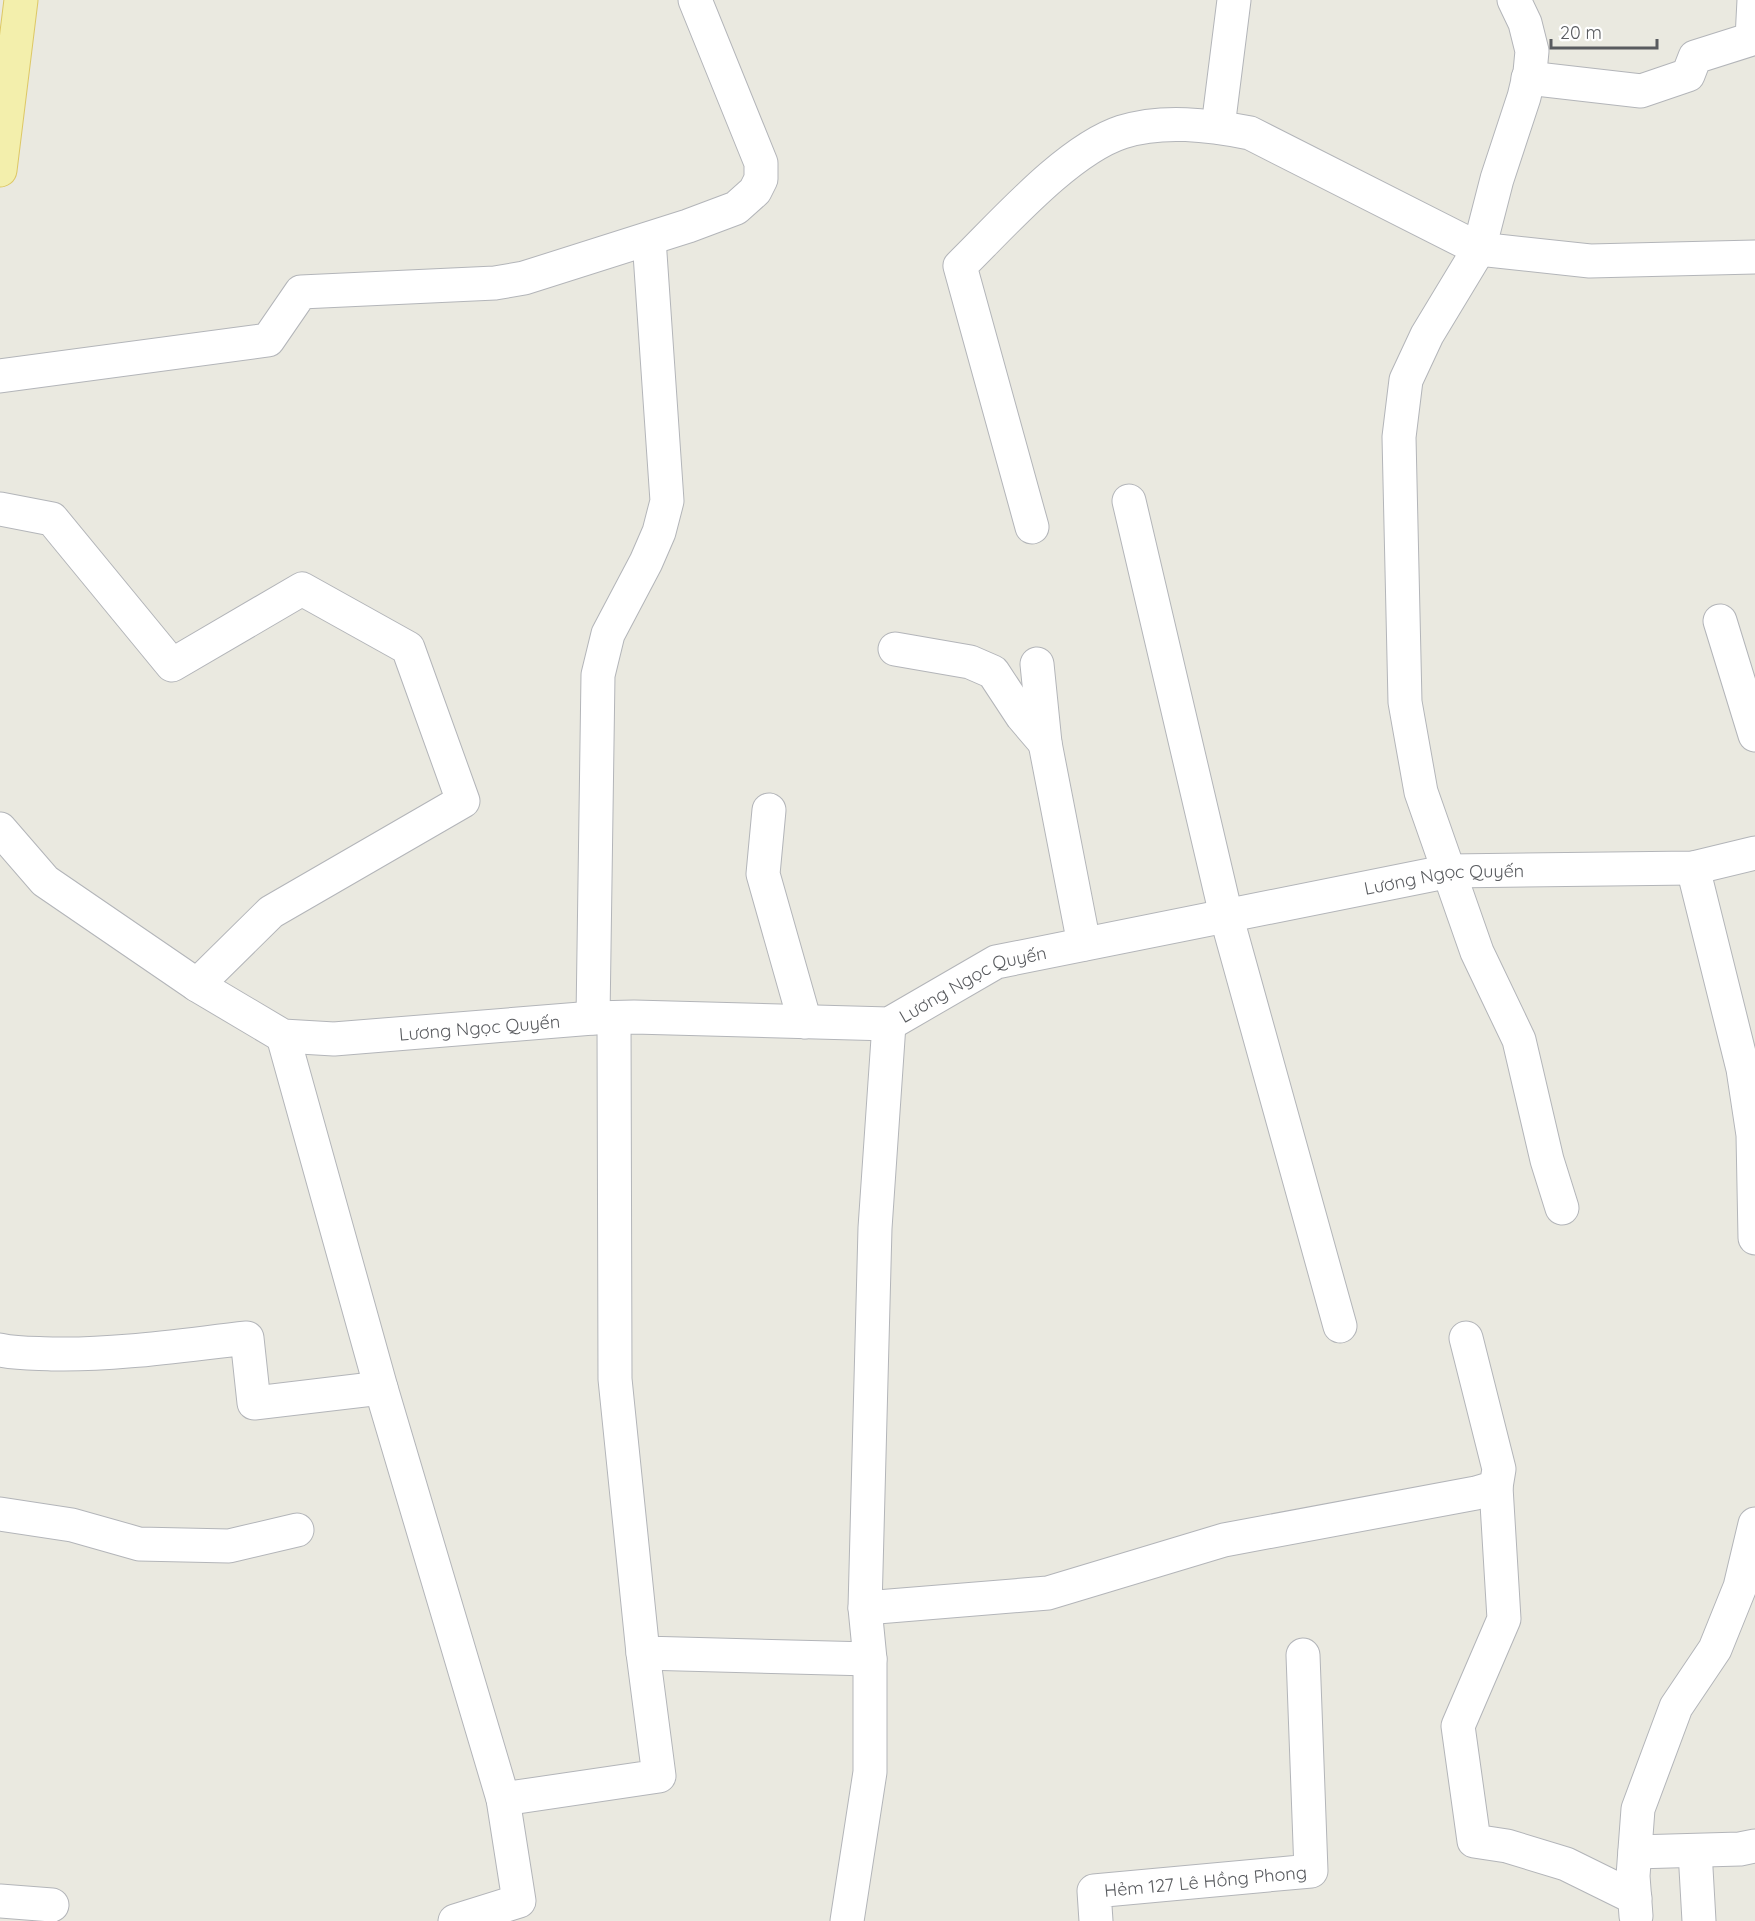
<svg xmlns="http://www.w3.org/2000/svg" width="1755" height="1921" viewBox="0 0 1755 1921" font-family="Quicksand,sans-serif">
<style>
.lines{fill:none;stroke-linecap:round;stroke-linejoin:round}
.minor-casing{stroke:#b3b5b9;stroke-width:35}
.major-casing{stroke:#ddc866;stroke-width:35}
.minor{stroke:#fff;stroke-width:33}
.major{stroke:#f3efac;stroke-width:33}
.labels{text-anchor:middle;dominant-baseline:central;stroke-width:5;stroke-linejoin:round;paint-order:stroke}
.street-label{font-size:18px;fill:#595b5f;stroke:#fff}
</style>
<rect width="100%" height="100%" fill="#eae9e0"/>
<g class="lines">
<defs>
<g id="minor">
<path d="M1514,0L1525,23L1532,51L1530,72L1524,97L1497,179L1479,249L1427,335L1406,380L1399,437L1405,702L1421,792L1477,952L1519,1040L1547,1160L1562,1208"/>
<path d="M1528,78L1641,91L1688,75L1695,57L1752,39L1754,0"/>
<path d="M1218,127L1234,0"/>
<path d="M0,376L268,340L301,292L495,283L524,278L688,226L736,208L755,191L761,179V163L695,0"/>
<path d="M1129,501L1226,915L1340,1326"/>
<path d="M0,509L52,519L172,665L302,589L408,648L463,801L271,912L197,985"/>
<path d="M1032,527L960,266C1002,225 1067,150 1122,132C1163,119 1209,125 1250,133L1479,249L1590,261L1755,257"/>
<path d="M1720,621L1755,735"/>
<path d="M895,649L970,662L993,672L1022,716L1045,743"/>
<path d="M1037,664L1045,743L1084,944"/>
<path d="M769,810L763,874L805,1022"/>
<path id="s1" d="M0,829L45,881L197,985L283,1036L334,1039L593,1018L634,1017L889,1024L996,962L1450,871L1693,868L1755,853"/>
<path d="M1693,868L1743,1069L1753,1135L1755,1238"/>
<path d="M593,1018L598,675L608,634L646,562L659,532L667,501L649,239"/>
<path d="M614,1018L615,1379L643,1653L870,1659"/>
<path d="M283,1036L381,1388L503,1799L519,1901L455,1921"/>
<path d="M0,1350C18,1354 36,1353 55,1354C119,1355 183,1345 247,1338L254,1403L381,1388"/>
<path d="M1496,1487L1504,1619L1458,1726L1474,1841L1507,1846L1566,1864L1635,1898"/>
<path d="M0,1514L72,1525L139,1544L229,1546L297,1530"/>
<path d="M865,1608L1048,1593L1224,1540L1476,1493L1496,1487L1499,1469L1466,1338"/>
<path d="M503,1799L659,1776L643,1653"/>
<path d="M1695,1851L1699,1921"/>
<path d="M1635,1852L1740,1849L1755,1846"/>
<path d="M0,1901L52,1905"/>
<path d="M1636,1916L1633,1876L1638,1809L1676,1707L1715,1649L1740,1587L1755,1524"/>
<path d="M847,1921L870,1772V1659L865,1608L875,1228L889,1024"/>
<path id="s2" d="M1096,1921L1094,1891L1311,1871L1303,1655"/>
</g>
<path id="major" d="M0,170L21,0"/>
</defs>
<!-- minor casing -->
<use href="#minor" class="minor-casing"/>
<!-- major casing -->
<use href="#major" class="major-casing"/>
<!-- minor -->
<use href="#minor" class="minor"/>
<!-- major -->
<use href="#major" class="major"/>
</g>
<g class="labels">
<!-- street labels -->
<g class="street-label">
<text stroke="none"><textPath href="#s1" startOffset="1540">Lương Ngọc Quyến</textPath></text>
<text stroke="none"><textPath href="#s1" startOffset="1054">Lương Ngọc Quyến</textPath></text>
<text stroke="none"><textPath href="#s1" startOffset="550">Lương Ngọc Quyến</textPath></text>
<text stroke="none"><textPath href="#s2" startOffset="142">Hẻm 127 Lê Hồng Phong</textPath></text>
</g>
</g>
<!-- scale -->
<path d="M1551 39v9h106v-9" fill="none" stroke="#595b5f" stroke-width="3"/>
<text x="1560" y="39" font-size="18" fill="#595b5f" stroke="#ffffff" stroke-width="4.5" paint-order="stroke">20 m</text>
</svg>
